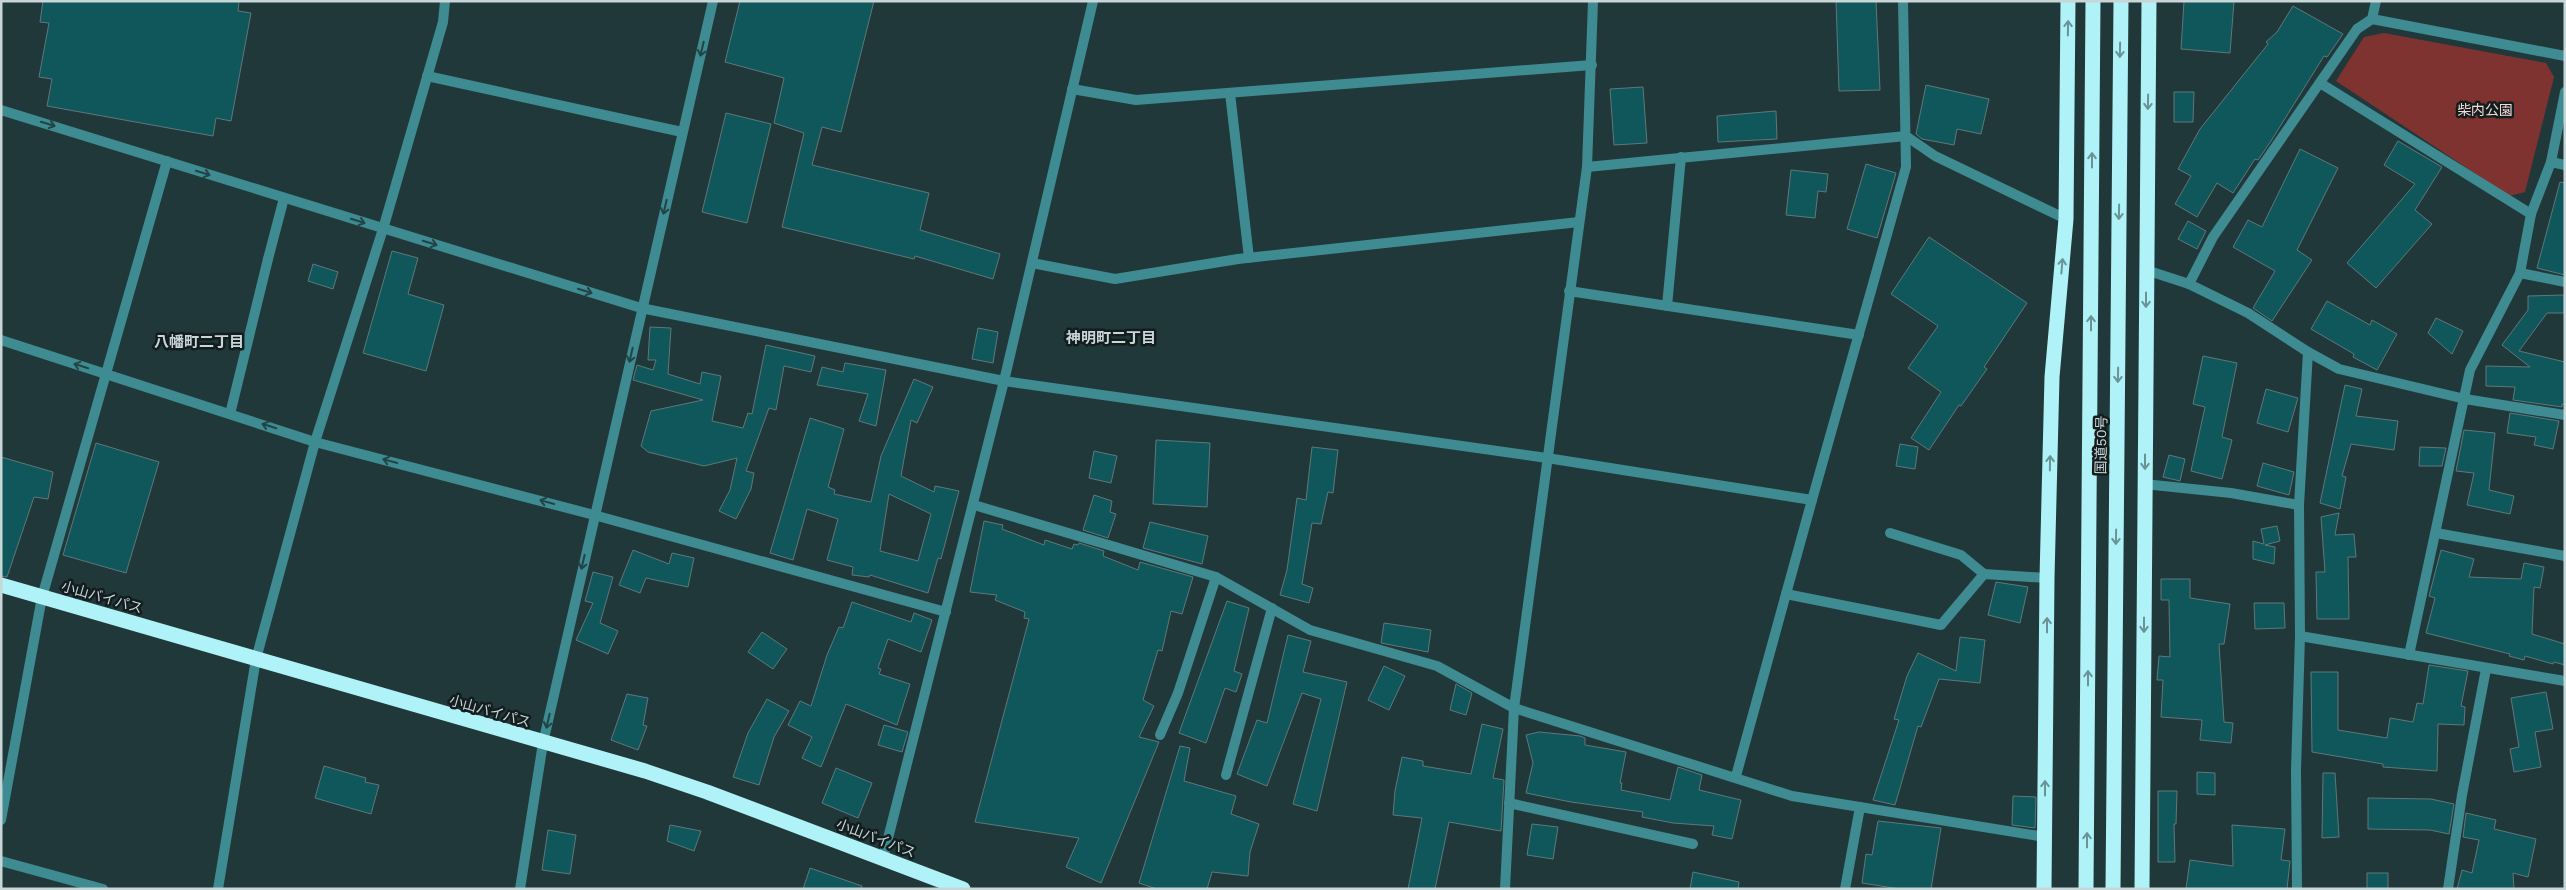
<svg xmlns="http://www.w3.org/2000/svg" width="2566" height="890" viewBox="0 0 2566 890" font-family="'Work Sans','Noto Sans JP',sans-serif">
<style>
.green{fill:#7f3330}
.building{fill:#10575c;stroke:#5e787a;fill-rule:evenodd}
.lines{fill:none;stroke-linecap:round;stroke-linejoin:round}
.lane{stroke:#3e8b92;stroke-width:10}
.street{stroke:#3e8b92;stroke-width:10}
.highway{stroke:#aff3f9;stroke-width:15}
.oneway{stroke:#699396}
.oneway2{stroke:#224447}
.labels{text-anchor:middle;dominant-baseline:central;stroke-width:5;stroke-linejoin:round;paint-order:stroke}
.park-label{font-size:14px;fill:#f3dad7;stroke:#131d1e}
.street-label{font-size:14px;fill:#c8d6d7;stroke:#131d1e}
.neighbourhood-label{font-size:15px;font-weight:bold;fill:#c8d6d7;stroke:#131d1e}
</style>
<rect width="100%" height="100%" fill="#21383a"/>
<!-- green -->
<path class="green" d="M2384,33L2546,63L2554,77L2525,192L2509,196L2336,81L2364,37Z"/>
<!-- building -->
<g class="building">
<path d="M43,1H239L238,11L251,13L231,121L216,118L213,136L47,106L52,79L39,77L49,23L40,22Z"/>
<path d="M740,1H874L841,132L822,127L812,165L929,193L920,230L1000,254L993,279L915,256L914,259L782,227L804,133L774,123L784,78L725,62Z"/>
<path d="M1836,1H1876L1880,90L1839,91Z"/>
<path d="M2184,1H2234L2230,53L2181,49Z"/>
<path d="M2293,6L2343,34L2327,57L2324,56L2271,141L2258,160L2255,159L2233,193L2217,183L2197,217L2175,204L2191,176L2178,169L2200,129L2268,44L2266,42L2277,32Z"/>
<path d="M1926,85L1989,99L1981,134L1957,129L1954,145L1922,139L1916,134Z"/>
<path d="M1643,87L1647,143L1614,145L1610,89Z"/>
<path d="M2174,92H2194L2193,122H2174Z"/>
<path d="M1776,111L1777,139L1718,142L1717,116Z"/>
<path d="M726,113L771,124L747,223L702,212Z"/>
<path d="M2398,141L2442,167L2415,210L2432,224L2376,288L2347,263L2415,184L2384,165Z"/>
<path d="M2300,149L2338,168L2297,250L2312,260L2272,321L2253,308L2275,271L2233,247L2248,220L2262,227Z"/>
<path d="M1866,164L1896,173L1877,238L1847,229Z"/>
<path d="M1791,170L1828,174L1826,192L1818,191L1815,218L1786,215Z"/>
<path d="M2560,182L2565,183V275L2537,268Z"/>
<path d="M2188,221L2206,231L2197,249L2178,239Z"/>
<path d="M1929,237L2027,303L1984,367L1987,369L1961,406L1959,405L1929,450L1911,438L1941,392L1908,368L1938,326L1891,294Z"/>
<path d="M392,251L418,258L408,294L444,305L426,371L363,353Z"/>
<path d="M313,264L338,272L333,289L308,281Z"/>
<path d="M2564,295V313H2547L2519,351L2565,362V405L2562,404V407L2513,400L2515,387L2486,386V366L2530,367L2502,345L2528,310V296Z"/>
<path d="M2327,301L2370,325L2372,320L2397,334L2377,370L2353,357L2354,354L2311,329Z"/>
<path d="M2436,318L2463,331L2452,354L2428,333Z"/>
<path d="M650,327L671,328L668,374L700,384L702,372L721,376L712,421L743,428L748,413L752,414L766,345L815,356L811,372L784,366L776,410L769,408L746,471L754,473L751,489L736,519L719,511L730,490L737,458L704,466L648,452L641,446L651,411L703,400L633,380L637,365L653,370L656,360H648Z"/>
<path d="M978,328L998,332L993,363L972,359Z"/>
<path d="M2203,356L2237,363L2222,437L2232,440L2222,479L2191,471L2205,407L2193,404Z"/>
<path d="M845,363L886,370L876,426L859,421L868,394L817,385L822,367L843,372Z"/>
<path d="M914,379L933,387L917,423L911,420L901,476L934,492L935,486L959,491L941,559L938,558L928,593L870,575L869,577L852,575L853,567L827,560L838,519L807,509L793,560L770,553L810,418L844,429L828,487L835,490L834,494L871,502L881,456ZM889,494L931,514L918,561L880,551Z"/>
<path d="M2345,385L2362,389L2356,416L2398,421L2394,450L2351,444L2342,476L2346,477L2340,509L2320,503Z"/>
<path d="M2266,389L2298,398L2288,432L2257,423Z"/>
<path d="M2510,413L2559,421L2553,449L2534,445L2536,437L2507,433Z"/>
<path d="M2464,430L2495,433L2489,490L2514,496L2510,514L2467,505L2474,473L2456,471Z"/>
<path d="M1156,440L1210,443L1207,507L1153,504Z"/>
<path d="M96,443L159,462L126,573L63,555Z"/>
<path d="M1900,444L1918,447L1915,469L1896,466Z"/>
<path d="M1312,447L1338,450L1333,493L1328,492L1321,524L1312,523L1302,584L1313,588L1309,603L1280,595L1287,570L1297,498L1306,500Z"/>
<path d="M2420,447L2446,448L2442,466H2419Z"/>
<path d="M1094,451L1117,456L1111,483L1089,478Z"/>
<path d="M2169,455L2185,459L2180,481L2163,477Z"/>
<path d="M1,457L53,472L48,499L34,497L7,577L1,576Z"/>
<path d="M2263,463L2294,472L2289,495L2257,486Z"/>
<path d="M1094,495L1112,501L1110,512L1116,514L1108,538L1083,530Z"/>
<path d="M2339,513L2335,535L2354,534L2356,557H2348L2349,619H2317L2316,572H2325L2321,517Z"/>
<path d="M984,521L1003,525L1002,529L1044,545L1045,540L1072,549L1074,544L1078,545L1079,543L1104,551L1103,556L1138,570L1140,562L1193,577L1182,614L1171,611L1162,651L1158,650L1143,700L1154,706L1139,737L1159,742L1101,883L1066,867L1079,838L975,822L1029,619L1024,618L1025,612L995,600L997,595L970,592Z"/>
<path d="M1150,522L1208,536L1202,564L1143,548Z"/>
<path d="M2277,526L2280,541L2265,545L2275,547L2274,564L2253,559V541L2264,544L2261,529Z"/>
<path d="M633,550L669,564L672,553L694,558L688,587L646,578L640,593L619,585Z"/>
<path d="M2441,550L2474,559L2469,577L2521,579L2524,563L2544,567L2540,588L2534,587L2532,634L2565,644V665L2554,662L2553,664L2525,656L2524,660L2509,656L2510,654L2426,633L2435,598L2429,596Z"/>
<path d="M593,572L613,577L600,623L618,631L608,654L576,640L593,603L585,601Z"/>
<path d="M2161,579H2190V598L2230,604L2224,644H2219L2224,722L2233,723L2231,743L2200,740L2202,720L2161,717L2163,680H2157L2159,656L2170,657L2169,600H2161Z"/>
<path d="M1996,582L2028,587L2020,623L1988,615Z"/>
<path d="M1227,601L1249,608L1234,671L1242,674L1236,692L1225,688L1206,743L1179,733Z"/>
<path d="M852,602L911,622L914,613L932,620L921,652L888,639L878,668L881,669L879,674L910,684L897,725L846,704L821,767L802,758L812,737L788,725L800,701L811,706L827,655L839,627L843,628Z"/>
<path d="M2254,603H2284L2285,628L2255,629Z"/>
<path d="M1384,623L1431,630L1428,652L1381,643Z"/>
<path d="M762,632L787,649L773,669L748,652Z"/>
<path d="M1288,635L1311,641L1303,672L1347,682L1317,811L1293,804L1321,699L1302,693L1267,786L1237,774L1257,720L1267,723Z"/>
<path d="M1960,637L1985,640L1980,683L1939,679L1921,727L1918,726L1895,805L1873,800L1899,720L1894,719L1907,676L1918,653L1956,671Z"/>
<path d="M2429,665L2468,671L2461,706L2465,707L2464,725L2438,724L2437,771L2383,767V764L2312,752L2311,672H2338V730L2387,738L2390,718L2413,722L2417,703L2423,704Z"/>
<path d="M1384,666L1405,676L1389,710L1368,700Z"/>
<path d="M1456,684L1472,693L1466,715L1450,710Z"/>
<path d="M2546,692L2553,729L2535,732L2541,767L2514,772L2510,749L2519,747L2511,698Z"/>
<path d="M627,694L648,698L643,725L647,726L638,750L611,740Z"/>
<path d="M767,699L789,711L774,737L759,785L733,777L748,733Z"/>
<path d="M1482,724L1503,729L1493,778L1504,780L1501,831L1449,822L1435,889H1408L1422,818L1393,815L1395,791L1402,757L1423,761V766L1471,774Z"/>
<path d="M884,725L908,732L902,752L878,745Z"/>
<path d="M1539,732L1580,736L1585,738V745L1626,752L1620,783H1622L1621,790L1670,800L1678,767L1702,775L1699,790L1741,800L1732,839L1712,835L1714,826L1673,823L1642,817L1643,812L1571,802L1526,793L1533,763L1526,735Z"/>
<path d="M1180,746L1190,748L1184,781L1236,796L1231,814L1259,824L1250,852L1248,876L1212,872L1207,889H1157L1139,883Z"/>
<path d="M324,766L366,778L365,782L379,785L371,814L315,798Z"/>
<path d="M836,768L872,783L858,818L822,803Z"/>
<path d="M2197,772L2215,773V795L2197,794Z"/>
<path d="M2323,773H2335L2339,837L2322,838Z"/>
<path d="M2158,791H2177L2176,824H2174L2175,862H2158Z"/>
<path d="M2013,796L2036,797L2035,828L2012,825Z"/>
<path d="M2368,798L2431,799L2454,804L2449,834L2430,830L2368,829Z"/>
<path d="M2466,813L2496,820L2494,829L2536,839L2528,877L2513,873L2514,889H2457L2462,870L2472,873L2479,840L2463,837Z"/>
<path d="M1878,821L1941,828L1931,889H1900L1862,883L1866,854L1872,855Z"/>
<path d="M1532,824L1558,827L1553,859L1527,855Z"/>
<path d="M670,825L701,831L694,851L667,841Z"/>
<path d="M2232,825L2285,829L2281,860L2290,861L2287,889H2186L2190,860L2233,866Z"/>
<path d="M548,830L576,835L570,874L542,870Z"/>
<path d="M810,868L862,886L861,889H803Z"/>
<path d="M1693,872L1739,882L1738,889H1690Z"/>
<rect x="2367" y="873" width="21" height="16"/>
</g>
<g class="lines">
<!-- lane -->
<g class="lane">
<path d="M268,259L284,198"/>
<path d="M1890,533L1961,555L1984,574"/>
<path d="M1786,594L1812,500"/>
</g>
<!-- street -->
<g class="street">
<path d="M2372,19L2565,56"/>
<path d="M427,76L682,132"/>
<path d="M2320,83L2531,214"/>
<path d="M1072,89L1136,100L1592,65"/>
<path d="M1230,93L1249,258"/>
<path d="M1,110L641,308L1004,381L1547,458L1812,500L1906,167L1903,1"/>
<path d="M2551,162L2565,165"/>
<path d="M1587,167L1906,136L1935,156L2066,219"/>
<path d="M1032,263L1115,279L1238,259L1579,222"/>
<path d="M2146,270L2189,284L2248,313L2308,352L2339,369L2465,399L2565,415"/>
<path d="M2520,273L2565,282"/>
<path d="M2189,284L2213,237L2357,29L2372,19L2376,1"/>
<path d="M1569,291L1859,335"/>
<path d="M1667,306L1681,157"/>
<path d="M1,340L315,442L594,515L946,612"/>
<path d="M230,414L268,259"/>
<path d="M2144,484L2231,493L2299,505"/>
<path d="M974,505L1216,577L1310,630L1437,666L1514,708L1792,796L2045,837"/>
<path d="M2436,533L2565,556"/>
<path d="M2300,636L2565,681"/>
<path d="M2409,655L2470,370L2520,273L2531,214L2551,162L2565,92"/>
<path d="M1160,735L1178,693L1216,577"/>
<path d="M1226,775L1272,608"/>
<path d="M1736,776L1786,594L1941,625L1984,574L2047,578"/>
<path d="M1509,803L1693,844"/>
<path d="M1,820L42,597L167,161"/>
<path d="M883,858L1004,381L1093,1"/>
<path d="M1,861L103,889"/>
<path d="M218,889L256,659L315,442L383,229L443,22L445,1"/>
<path d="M520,889L543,743L713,1"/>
<path d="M1505,889L1514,708L1587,167L1593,1"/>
<path d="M1845,889L1860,807"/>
<path d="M2297,889L2296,770L2300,636L2299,505L2308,352"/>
<path d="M2448,889L2462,795L2486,669"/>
</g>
<!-- highway -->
<g class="highway">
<path d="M1,585L645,771L707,792L963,889"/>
<path d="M2044,889L2047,578L2052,377L2066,219L2068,1"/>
<path d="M2086,889L2093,1"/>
<path d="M2113,889L2121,1"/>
<path d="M2142,889L2149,1"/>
</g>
</g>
<!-- one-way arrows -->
<defs><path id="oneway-shaft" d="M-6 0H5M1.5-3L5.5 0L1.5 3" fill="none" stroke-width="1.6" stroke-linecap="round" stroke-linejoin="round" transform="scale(1.25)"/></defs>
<g class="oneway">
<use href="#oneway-shaft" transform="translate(2068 28) rotate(-89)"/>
<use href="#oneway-shaft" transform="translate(2120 50) rotate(91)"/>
<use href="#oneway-shaft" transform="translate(2148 102) rotate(91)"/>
<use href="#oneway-shaft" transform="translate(2092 160) rotate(-90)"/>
<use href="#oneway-shaft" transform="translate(2119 212) rotate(91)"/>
<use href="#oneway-shaft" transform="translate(2062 266) rotate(-85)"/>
<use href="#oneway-shaft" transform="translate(2146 300) rotate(90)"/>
<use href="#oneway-shaft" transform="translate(2091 323) rotate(-90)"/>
<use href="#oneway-shaft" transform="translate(2118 375) rotate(91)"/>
<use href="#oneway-shaft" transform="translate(2145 462) rotate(90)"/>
<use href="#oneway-shaft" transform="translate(2050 463) rotate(-89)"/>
<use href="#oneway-shaft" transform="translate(2116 537) rotate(91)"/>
<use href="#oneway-shaft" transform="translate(2047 625) rotate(-90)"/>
<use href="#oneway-shaft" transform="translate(2144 625) rotate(90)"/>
<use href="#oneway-shaft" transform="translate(2088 678) rotate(-90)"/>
<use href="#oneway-shaft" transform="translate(2045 788) rotate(-90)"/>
<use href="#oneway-shaft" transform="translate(2087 840) rotate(-90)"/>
</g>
<g class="oneway2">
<use href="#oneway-shaft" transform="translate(702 49) rotate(103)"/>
<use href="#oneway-shaft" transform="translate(48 124) rotate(17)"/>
<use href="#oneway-shaft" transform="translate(203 173) rotate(17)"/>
<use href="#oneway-shaft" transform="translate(665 207) rotate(103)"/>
<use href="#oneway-shaft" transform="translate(358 221) rotate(17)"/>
<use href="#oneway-shaft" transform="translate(430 243) rotate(17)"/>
<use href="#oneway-shaft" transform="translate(585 291) rotate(17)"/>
<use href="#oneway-shaft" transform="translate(631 355) rotate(103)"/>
<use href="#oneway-shaft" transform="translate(81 366) rotate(-162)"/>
<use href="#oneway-shaft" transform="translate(269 426) rotate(-162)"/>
<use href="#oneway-shaft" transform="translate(390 461) rotate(-165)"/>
<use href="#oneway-shaft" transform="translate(547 502) rotate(-165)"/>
<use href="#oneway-shaft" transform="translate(583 562) rotate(103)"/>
<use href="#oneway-shaft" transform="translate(548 721) rotate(103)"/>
</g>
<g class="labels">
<!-- park labels -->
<g class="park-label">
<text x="2485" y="110">柴内公園</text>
</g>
<!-- street labels -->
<g class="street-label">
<text transform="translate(2101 445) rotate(-89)">国道50号</text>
<text transform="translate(102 597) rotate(16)">小山バイパス</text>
<text transform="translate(490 711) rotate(16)">小山バイパス</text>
<text transform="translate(876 838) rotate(21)">小山バイパス</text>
</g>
<!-- neighbourhood labels -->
<g class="neighbourhood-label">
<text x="1111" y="338">神明町二丁目</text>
<text x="199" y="342">八幡町二丁目</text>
</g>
</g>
<!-- border -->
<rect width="2566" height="890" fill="none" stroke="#c8d6d7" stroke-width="5"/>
</svg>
